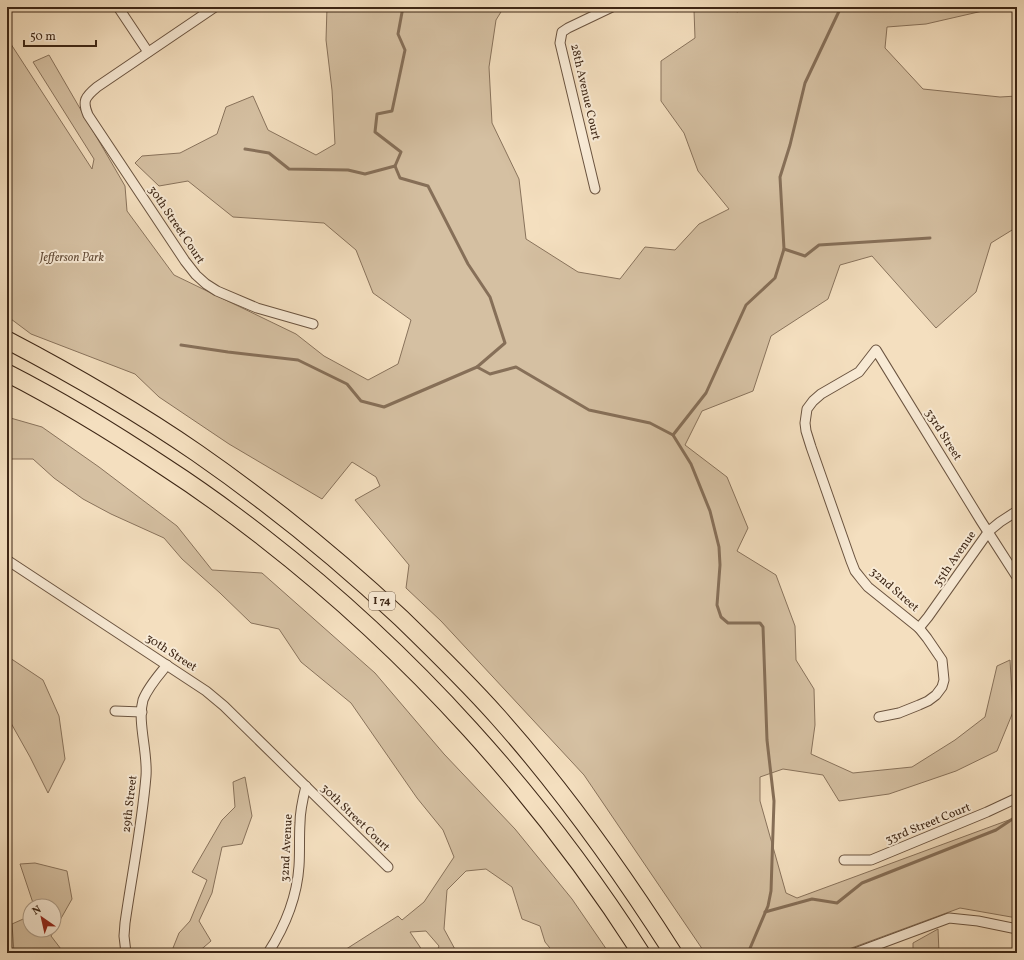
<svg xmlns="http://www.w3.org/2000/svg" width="1024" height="960" viewBox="0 0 1024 960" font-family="Vollkorn,serif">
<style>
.green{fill:#d5c0a2;stroke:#89735c}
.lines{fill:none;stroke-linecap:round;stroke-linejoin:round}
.stream{stroke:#866f58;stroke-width:3}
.street-casing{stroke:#6b5440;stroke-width:11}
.highway-casing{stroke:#3d2615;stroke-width:19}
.street{stroke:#f8ead5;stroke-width:9}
.highway{stroke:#f4dfbf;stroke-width:17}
.labels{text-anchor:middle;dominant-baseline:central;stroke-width:4;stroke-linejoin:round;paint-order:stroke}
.shield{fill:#f8ead5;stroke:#75614f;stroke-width:1}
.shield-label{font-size:11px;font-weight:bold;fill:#3d2615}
.street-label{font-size:12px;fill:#3d2615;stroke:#f8ead5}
.park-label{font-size:12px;font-style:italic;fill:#634c38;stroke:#f8ead5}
</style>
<rect width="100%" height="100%" fill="#f4dfbf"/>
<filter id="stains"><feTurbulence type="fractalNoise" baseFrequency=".005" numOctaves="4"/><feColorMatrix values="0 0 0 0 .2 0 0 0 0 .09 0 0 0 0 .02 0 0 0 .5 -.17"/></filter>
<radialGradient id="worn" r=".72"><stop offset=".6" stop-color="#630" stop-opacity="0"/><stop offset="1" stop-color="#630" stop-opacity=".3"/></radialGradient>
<!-- green -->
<g class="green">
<path d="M327,7H504L496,20L489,67L492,123L519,179L526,239L578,272L620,279L645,247L675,250L699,224L729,209L698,171L684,133L661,101V61L695,38L694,10C710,4 723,8 738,12L740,7H1000L926,24L887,27L885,48L923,89L1000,97L1017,96V227L991,243L976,292L936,328L872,256L840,265L828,299L771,336L753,391L702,411L685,445L727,477L748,528L737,551L776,575L795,626L796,660L814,689L815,725L811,754L853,773L912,767L955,740L985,717L997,666L1010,660L1013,712L997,751L956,771L889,794L839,801L823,775L783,769L760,777V801L786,893L797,898L1017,817V918L960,908L838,953H705L584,775L441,621L406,588L409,565L355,500L380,486L376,477L352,462L322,499L229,444L159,397L135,374L31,334L7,316V38L92,169L94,159L33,62L49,55L125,186L127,211L174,275L296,334L324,356L368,380L398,364L411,320L373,293L356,250L324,223L233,217L188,181L159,186L135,163L142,156L180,153L217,134L226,107L253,96L268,130L316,155L335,144L332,90L326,40Z"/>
<path d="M7,417L42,427L99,467L128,489L177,526L212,570L262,573L375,673L444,754L515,829L572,899L609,953H554L545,942L540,926L522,919L512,887L486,869L466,871L447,890L444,929L457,953H436L439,946L426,931L410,932L424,953H340L398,916L402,920L424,902L454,857L443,830L417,798L351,703L301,662L279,629L251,623L220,593L182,559L164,538L111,514L83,499L54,478L33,459H7Z"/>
<path d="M7,656L43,680L59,716L65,759L48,793L30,757L7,716Z"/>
<path d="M245,777L252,816L242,844L222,847L212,893L199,921L211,941L197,953H171L179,933L190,921L207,880L192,872L222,820L235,807L233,782Z"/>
<path d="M35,863L67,871L72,899L51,936L64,953H14L12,924L30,916V930H54V906H34L20,864Z"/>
<path d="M938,929L939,953H913V943Z"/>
</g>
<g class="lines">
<!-- stream -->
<g class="stream">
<path d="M403,7L398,34L405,50L392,111L377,114L375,132L401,152L395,166L400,178L428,186L468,264L490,297L505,343L477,367L490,374L516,367L589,410L650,423L673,435L691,464L710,511L719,547L720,565L717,605L721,617L728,623H760L763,627L767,740L774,801L771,891L768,906L748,953"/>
<path d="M245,149L269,153L289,169L348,170L365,174L395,166"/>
<path d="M784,249L805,256L819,245L930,238"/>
<path d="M181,345L228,352L298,360L347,384L361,401L384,407L477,367"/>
<path d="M673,435L706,393L746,305L775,278L784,249L780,177L790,145L805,83L841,7"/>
<path d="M765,912L812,899L837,903L862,883L996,830L1017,816"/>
</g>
<defs>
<g id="street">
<path d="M118,7L148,52"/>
<path d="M215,7L97,87C85,97 82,101 88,115L185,261L196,275L206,284L217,291L257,308L313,324"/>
<path d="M595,189L560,43L562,32L568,28L612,7"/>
<path d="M7,560L206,691L224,706L388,867"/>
<path d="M919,628L928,617L989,531L1000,522L1017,511"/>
<path d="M115,711L142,712"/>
<path d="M879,717L899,713L919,705L928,701L936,695L942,687L944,680L942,660L927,638L919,628L868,587L863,581L855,571L851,561L811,447L806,431L805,423L807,409L813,401L821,394L859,372L876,350L981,521L1017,577"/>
<path d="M844,860H871L987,812L1017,798"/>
<path d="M126,953L124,936L125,923C132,874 142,825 146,776C148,752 137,722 143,700C148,687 158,676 167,665"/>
<path d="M268,953C284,928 297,897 299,866C300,852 299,837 300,823C300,810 303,798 306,786"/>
<path d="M855,953L949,918L978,921L1017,929"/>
</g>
<g id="highway">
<path d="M7,340C72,374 136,411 197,453C269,503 337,558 401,618C434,650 467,682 498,717C563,790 620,870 673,953"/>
<path d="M7,373C62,401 114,433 165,467C199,489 232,513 264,538C412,653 540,795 641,953"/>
</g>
</defs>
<!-- street casing -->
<use href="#street" class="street-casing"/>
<!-- highway casing -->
<use href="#highway" class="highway-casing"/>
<!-- street -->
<use href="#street" class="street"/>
<!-- highway -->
<use href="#highway" class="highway"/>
</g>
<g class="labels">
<!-- shield labels -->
<rect class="shield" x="369" y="592" width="26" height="18" rx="3"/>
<g class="shield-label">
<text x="382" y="601">I 74</text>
</g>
<!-- street labels -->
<g class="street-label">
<text transform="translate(585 92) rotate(77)">28th Avenue Court</text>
<text transform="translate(176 225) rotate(56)">30th Street Court</text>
<text transform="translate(943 435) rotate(58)">33rd Street</text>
<text transform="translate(955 559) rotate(-55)">35th Avenue</text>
<text transform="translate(894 590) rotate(41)">32nd Street</text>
<text transform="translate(171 653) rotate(33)">30th Street</text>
<text transform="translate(130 804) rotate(-83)">29th Street</text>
<text transform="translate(355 818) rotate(44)">30th Street Court</text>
<text transform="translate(928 824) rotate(-22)">33rd Street Court</text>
<text transform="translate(287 848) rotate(-87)">32nd Avenue</text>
</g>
<!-- park labels -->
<g class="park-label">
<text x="72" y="258">Jefferson Park</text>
</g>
</g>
<!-- margin -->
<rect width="1024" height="960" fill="none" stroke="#f4dfbf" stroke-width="24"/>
<rect x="8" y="8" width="1008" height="944" fill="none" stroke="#3d2615" stroke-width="2"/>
<rect x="12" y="12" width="1000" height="936" fill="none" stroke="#3d2615"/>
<!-- north arrow -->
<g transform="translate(42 918) rotate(326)"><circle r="19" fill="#f8ead5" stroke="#ad9c88"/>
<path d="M0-3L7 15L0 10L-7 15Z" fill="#8f2418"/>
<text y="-6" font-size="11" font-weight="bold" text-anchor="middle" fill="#3d2615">N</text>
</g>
<!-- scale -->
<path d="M24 40v6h72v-6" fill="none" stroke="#3d2615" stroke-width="2"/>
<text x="30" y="40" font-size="12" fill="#3d2615" stroke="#f8ead5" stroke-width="3" paint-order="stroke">50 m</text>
<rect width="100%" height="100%" filter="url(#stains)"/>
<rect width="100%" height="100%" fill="url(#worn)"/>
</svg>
